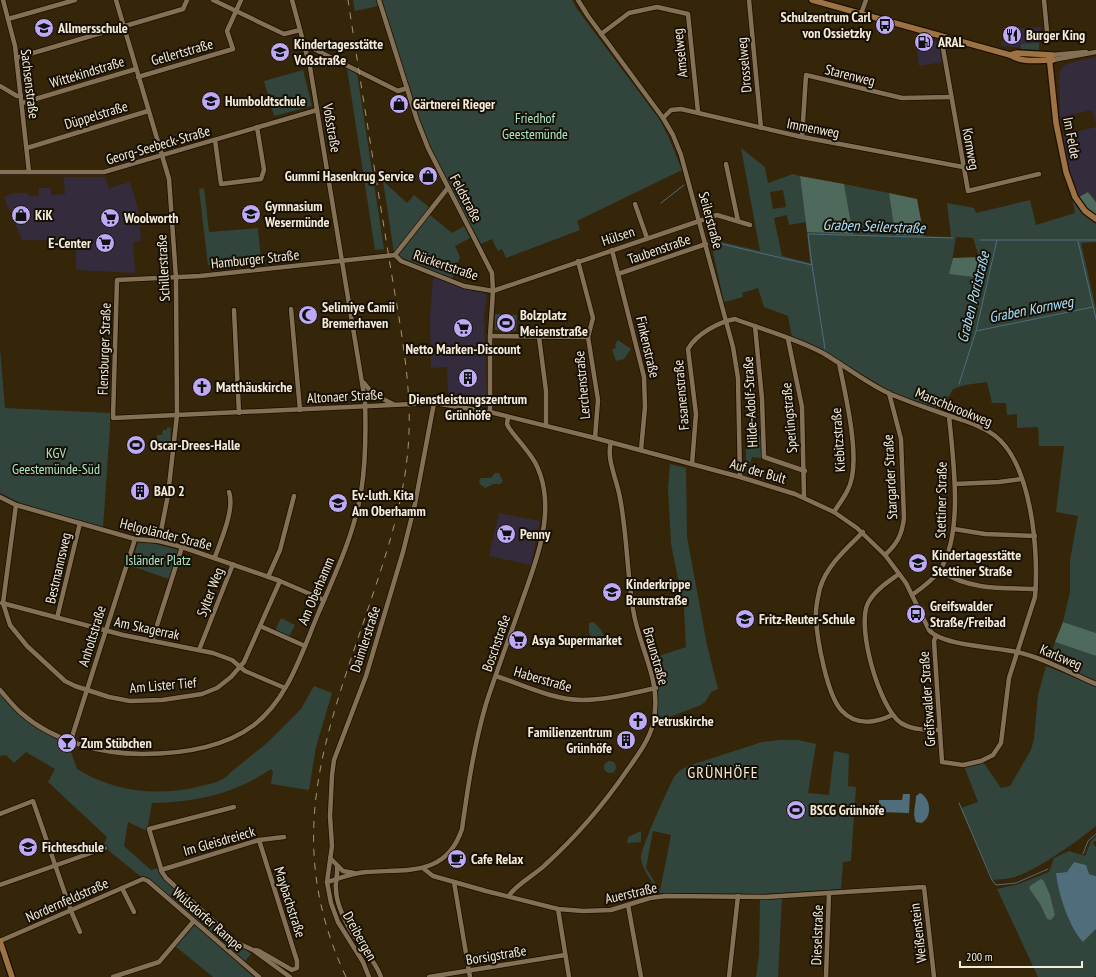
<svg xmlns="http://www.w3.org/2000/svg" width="1096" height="977" viewBox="0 0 1096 977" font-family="'PT Sans Narrow',sans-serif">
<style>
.commercial{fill:#342c3c}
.green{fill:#32453c;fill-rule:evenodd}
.forest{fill:#4d6a5c}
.water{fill:#506d7c}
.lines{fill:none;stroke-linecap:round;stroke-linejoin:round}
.stream{stroke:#506d7c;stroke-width:1}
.minor-casing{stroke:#1c0e00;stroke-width:6}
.major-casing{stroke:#1c0e00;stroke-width:8}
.minor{stroke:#847155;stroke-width:4.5}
.major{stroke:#9d7345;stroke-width:5.5}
.rail{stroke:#a1947f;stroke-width:1;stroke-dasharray:7 7;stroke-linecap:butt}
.labels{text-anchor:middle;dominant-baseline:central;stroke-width:4;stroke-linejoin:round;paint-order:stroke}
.poi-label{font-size:14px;font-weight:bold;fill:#f5ebdb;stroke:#171005;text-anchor:start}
.street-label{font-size:14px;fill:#f5ebdb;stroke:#171005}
.park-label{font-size:14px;fill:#abe5c9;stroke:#171005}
.water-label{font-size:15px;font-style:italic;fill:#a8e2ff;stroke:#171005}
.quarter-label{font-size:16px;letter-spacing:1px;fill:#f5ebdb;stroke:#171005}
</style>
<rect width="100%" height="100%" fill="#352509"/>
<!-- commercial -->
<g class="commercial">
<path d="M1008,25L1019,28L1041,27L1039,50L1001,46Z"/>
<path d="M915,36L939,43L942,62L919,66Z"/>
<path d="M1096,57V125L1092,110L1060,117L1059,76L1062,67L1069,63Z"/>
<path d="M1096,127V202L1088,192L1079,197L1071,177L1062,135Z"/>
<path d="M64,177H105L109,188L130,182L139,212L141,241L133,242L135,273L76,270V241L22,240L4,197L13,193H28L29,196H39V188H51V195L65,194Z"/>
<path d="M433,277L469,290L484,293L487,296L484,317L487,405L484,407L448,399L447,367L431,368L430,317Z"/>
<path d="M499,513L540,521L531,565L489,556Z"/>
</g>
<!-- green -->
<g class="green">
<path d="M353,0H376L378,6L355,11Z"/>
<path d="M382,0H572L577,9L660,120L669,138L682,170L577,221L580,230L506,258L502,249L498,251L492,239L481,244L449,187L418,120Z"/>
<path d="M1039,43V50L1021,49V44Z"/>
<path d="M347,68L357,73L384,249L375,250Z"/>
<path d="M303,70L312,106L274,116L264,81Z"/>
<path d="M741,148L765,167L768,183L793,174L800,176L806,222L789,225L787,215L774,218L782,256L810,263L807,232L853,233L844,184L889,193L895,235L951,237L947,203L974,208L976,213L1030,200L1036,225L1075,213L1072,198L1083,212L1096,221V242L1081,243L1096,309V633L1063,622L1070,592V560L1078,516L1056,512L1064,446H1039L1038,427L1017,428V414L1007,415L1006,403H992L987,382L965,385L953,389L941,411L893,393L824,351L792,338L788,316L764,307L758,288L742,293L743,297L724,302L710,239L760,251ZM783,190L786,207L773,209L770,192ZM956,237L973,238L979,257L982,277L950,274Z"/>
<path d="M383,181L407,203L414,195L430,208L394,253Z"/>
<path d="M204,188L209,232L258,228L261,260L208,265L199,189Z"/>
<path d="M429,214L452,233L464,226L470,238L455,246L460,257L452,279L398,256Z"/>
<path d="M495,314L517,315L516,331L495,330Z"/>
<path d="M618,340L631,349L624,359L616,361L612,349L616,348L615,344Z"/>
<path d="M0,349L5,408L111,413L103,528L22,504L0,493Z"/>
<path d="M167,427L171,428L170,452L159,451V448H157V435H162L163,430H167Z"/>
<path d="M761,436V458L752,457L747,474L746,473V437Z"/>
<path d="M670,464L686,468L687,537L707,645L718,689L711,692L706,701L701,705L664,719H660C654,712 660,693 658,684C657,675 654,667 650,659L686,647L684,608L671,544L668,488Z"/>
<path d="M495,473H499L503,481L500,484H493L485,488L480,484L479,481L481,478H491Z"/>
<path d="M138,542L152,543L178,550L169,579L131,566Z"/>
<path d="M281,618L295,625L289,637L275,631Z"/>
<path d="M593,622C598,625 603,632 605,638L600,643L593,641L589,633V623Z"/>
<path d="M1055,642L1096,656V681L1048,661Z"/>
<path d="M1046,666L1096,686V826C1075,843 1040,868 1015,877C1008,879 1000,879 993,880L961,808L978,802L964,766L983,762L1001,788L1010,786L1031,750L1034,739L1038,695Z"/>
<path d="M314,686L332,693L316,747L309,790L271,784L273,772L271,769C234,794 197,802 152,803L147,831L128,822L124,846L151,870L157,868L163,879L207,918L251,954L241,966L254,977H213L175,946L195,922L146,877L140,876L103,846L107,837L48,782L55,769L26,752L14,763L6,755L0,756V692L20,714L64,739L62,747L71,752L77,769C114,792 158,797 201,786C212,783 223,782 231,772L267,743L301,709Z"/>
<path d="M780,740H798L816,744L808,793L829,795L834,751L849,754L848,786L856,787L851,861L843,862L841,889L760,894L660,893C653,883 642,870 641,858C640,850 668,789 674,777L679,771L688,766L762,742ZM653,831L671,835L660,891L646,868Z"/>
<circle cx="610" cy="767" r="6"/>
<path d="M641,831V842L627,843L628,837Z"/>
<path d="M1096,836V841L1093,843L1096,847V876L1089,874L1074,862L1067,872L1056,873L1069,920L1083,942L1096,929V975L1094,977H1038L997,889L1019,884L1049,872L1054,858L1069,851L1085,856L1091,841ZM1044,881L1050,895L1055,915L1047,919L1040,904Z"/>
<path d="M782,898L778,977H756L759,955L760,900Z"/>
</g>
<!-- forest -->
<g class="forest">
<path d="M800,176L844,184L853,234L807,232Z"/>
<path d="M1088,192L1096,202V215L1086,207L1079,197Z"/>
<path d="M889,193L917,199L924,236L895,235Z"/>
<path d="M979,257L982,278L949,274L953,258Z"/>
<path d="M1063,622L1096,633V656L1055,642Z"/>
<path d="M1041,879L1044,881L1050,895L1055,915L1051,920L1047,919L1040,904L1029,888L1030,886Z"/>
</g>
<!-- water -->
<g class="water">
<path d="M920,793C931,798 933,818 921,823L916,822C912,813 916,805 916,796Z"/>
<path d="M903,794H910L909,813L879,812V800H902Z"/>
<path d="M1074,862L1086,865L1089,874L1096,876V929L1083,942C1069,927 1058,893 1056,873L1067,872Z"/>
</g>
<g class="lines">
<!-- stream -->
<g class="stream">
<path d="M661,203L684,185"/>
<path d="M980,240H997"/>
<path d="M1078,241L1096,319"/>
<path d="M713,242L812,265L808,234L953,238"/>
<path d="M812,265L825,349"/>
<path d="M976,331L1093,307"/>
<path d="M959,384L976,331L997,240H1096"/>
<path d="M959,803L992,880L996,885L1016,883L1048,869"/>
<path d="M1083,854L1088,841L1096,834"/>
</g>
<defs>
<g id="minor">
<path d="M3,0L15,46L29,172"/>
<path d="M116,0L169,179L176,278L177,415L168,495L159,541"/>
<path d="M213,0L284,34L300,30"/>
<path d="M379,0L417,120L428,148L492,273L493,291L490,336V412"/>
<path d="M578,0L588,16L663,118L673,135L681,155L733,347L738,378L740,477"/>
<path d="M749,0L761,128"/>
<path d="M1044,0L1048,42"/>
<path d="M861,14L866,0"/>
<path d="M8,19L75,0"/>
<path d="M601,34L629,13L657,7L688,14L698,112"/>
<path d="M941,37L968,191L1039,174"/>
<path d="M304,44L398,91L407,88"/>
<path d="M1052,55L1086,52"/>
<path d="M16,58L183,9L187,0"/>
<path d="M1053,60L1096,52"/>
<path d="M138,77L233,49L227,31L241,0"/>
<path d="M0,86L17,96H21"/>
<path d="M22,103L136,69"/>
<path d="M663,118L671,110L681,109L802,137L963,167"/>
<path d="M802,137L806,75L902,98L951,97"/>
<path d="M215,140L221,184L261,179L264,170L257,127"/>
<path d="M27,148L148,111"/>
<path d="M726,164L738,221"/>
<path d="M0,172H104L317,110"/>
<path d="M635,204L647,238"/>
<path d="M612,250L644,377L645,407L641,450"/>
<path d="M395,255L200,276L117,280L113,418L434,403L490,412L595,438L740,477L795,494L834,512L857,528L885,555L906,583L929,630C942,646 997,647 1017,652C1044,658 1070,673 1096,684"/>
<path d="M395,255L401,261L464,286L493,291L717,215L750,225"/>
<path d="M395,255L447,189"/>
<path d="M578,261L593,318L588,337L598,400L595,438"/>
<path d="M618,274L706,244"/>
<path d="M291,309L300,410"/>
<path d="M234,310L239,413"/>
<path d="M755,326L762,399L764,457L805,471"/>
<path d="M490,336L588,337"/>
<path d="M539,337L546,391V426"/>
<path d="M788,339L802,407L804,497"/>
<path d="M364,383L373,394L393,404"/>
<path d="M692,464L696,414L688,349C696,334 719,322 735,319C764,330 795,338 823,353C845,366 866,383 890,394C907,401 926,408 944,414C961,420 979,424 994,435C1032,463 1039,553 1035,597L1009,678L1001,743L993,755L981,761L963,765L942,762L934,641L936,636"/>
<path d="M955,484L999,482L1021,479"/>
<path d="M0,497L16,505L135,539L159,541L182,547L280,581L324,600"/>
<path d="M16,505L3,603L10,625L27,646L65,681L75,686L109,697L130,701L162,700L202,694L217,688L231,677L244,662L280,581"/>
<path d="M834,512C841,501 850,490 852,477C858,447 845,393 839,363"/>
<path d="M954,529L985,534L1035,536"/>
<path d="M863,532C847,548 827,565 820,588C818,597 815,608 816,618C817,639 827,696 842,711C856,726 876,723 892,715"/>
<path d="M885,555C897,544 902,535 904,518L901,439L889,393"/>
<path d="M215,557C221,540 235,509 229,492"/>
<path d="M940,571C970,590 1001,588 1036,589"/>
<path d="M899,574C888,582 875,590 868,603C856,626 879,708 901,723C912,730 927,730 940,730"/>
<path d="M268,577L280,550L294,496"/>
<path d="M912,595C922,588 933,580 940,570C964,533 953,459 949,416"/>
<path d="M2,603L123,635L213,653L232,660L245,671L285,688"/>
<path d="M57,618L80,523"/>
<path d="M260,626L305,646"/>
<path d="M152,641L182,547"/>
<path d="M199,650L233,564"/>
<path d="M496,676C523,685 554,700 582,700C607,700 632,693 656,688"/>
<path d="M0,690C7,698 14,707 21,713C53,741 101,754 142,754C180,754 222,749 254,725C288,699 302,652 318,614C335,574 354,535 361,492C366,462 366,431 365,401L310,67L292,0"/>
<path d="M71,740L135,539"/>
<path d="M234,807L149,829L162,872L166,878L238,943L253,950L290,977"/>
<path d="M0,814L33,801L71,911L80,932"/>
<path d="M330,858L343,871L354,873"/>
<path d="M337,867C338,875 335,881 336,889C336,900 342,915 347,924C356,943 374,957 381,977"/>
<path d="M424,869L433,876L486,891L558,909L583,911L611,910L650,898L666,896L765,897L924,887L934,977"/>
<path d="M161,870L259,840L284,837"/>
<path d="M327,882C340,878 353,873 366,872C407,869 446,877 462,829C468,786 474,745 486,704C497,670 510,636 522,601C534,567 550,527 544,490C539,459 526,451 509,428L507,424L508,417"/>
<path d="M454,882L470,977"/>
<path d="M0,885L105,848"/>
<path d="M122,888L134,912"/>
<path d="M509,896C514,886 536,874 545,865C577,836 604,804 628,769C638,755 649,740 653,724C663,680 639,650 633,609C627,572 627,534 620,498C617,479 606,460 611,442"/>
<path d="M628,905L641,977"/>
<path d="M558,909L569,977"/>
<path d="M0,941L143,879L148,881L259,977"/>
<path d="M255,950L259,951L292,970L297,968V961L259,840"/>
<path d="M113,977L159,962L193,922"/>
<path d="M369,977L363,962L338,922L331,903L327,882L332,846L330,816L332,775L334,760L366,676L403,552L415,504L434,403"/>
<path d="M429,977L565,955"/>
<path d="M729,977L738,896"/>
<path d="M826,977L829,893"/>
</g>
<g id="major">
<path d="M812,0L1010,55C1022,63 1039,60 1053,60"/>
<path d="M1010,55L1017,53L1052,55"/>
<path d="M1049,55L1056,123L1066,172L1075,197L1085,211L1096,219"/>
<path d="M0,941L12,977"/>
</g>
</defs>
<!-- minor casing -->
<use href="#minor" class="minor-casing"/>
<!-- major casing -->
<use href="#major" class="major-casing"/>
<!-- minor -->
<use href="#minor" class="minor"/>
<!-- major -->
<use href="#major" class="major"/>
<!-- rail -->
<path class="rail" d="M346,977C280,836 328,729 373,594C391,540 407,489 409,432C411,374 398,315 389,258C375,172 361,86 348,0"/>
</g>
<!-- icons -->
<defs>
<symbol id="bus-disc" viewBox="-11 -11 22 22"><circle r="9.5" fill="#bda9f5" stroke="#171005"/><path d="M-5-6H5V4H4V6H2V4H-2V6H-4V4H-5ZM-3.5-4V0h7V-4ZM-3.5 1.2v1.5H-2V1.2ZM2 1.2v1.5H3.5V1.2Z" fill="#111"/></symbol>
<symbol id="school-disc" viewBox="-11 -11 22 22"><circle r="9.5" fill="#bda9f5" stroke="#171005"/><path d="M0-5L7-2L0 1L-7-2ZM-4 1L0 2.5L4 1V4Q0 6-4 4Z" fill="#111"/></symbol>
<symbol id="restaurant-disc" viewBox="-11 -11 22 22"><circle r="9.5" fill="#bda9f5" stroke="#171005"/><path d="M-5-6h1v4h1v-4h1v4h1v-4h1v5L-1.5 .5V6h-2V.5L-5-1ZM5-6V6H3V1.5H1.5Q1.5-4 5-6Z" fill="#111"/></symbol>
<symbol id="fuel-disc" viewBox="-11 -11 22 22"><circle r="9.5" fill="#bda9f5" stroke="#171005"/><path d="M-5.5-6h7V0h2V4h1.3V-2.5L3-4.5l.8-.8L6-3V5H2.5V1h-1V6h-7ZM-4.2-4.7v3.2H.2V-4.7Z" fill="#111"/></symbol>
<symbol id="shop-disc" viewBox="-11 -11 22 22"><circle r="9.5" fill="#bda9f5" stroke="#171005"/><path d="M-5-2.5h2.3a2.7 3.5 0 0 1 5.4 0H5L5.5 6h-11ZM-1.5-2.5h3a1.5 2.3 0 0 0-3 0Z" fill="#111"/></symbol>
<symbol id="supermarket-disc" viewBox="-11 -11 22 22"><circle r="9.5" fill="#bda9f5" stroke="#171005"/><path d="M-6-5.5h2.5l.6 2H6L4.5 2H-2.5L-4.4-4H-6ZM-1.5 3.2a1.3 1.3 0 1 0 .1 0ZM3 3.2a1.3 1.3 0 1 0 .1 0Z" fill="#111"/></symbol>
<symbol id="mosque-disc" viewBox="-11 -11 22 22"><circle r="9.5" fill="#bda9f5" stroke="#171005"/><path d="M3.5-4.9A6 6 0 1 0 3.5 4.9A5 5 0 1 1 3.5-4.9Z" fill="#111"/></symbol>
<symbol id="stadium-disc" viewBox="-11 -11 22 22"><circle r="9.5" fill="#bda9f5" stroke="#171005"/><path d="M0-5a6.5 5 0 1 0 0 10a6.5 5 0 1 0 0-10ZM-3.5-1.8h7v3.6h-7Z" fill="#111"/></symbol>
<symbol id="building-disc" viewBox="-11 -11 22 22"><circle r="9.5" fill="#bda9f5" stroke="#171005"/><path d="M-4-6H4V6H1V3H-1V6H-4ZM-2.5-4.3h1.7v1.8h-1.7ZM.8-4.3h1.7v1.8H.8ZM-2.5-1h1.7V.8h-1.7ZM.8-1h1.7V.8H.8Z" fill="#111"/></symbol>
<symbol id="church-disc" viewBox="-11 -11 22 22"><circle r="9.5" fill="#bda9f5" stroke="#171005"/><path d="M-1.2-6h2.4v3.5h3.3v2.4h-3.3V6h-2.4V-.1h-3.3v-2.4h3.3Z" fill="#111"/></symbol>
<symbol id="bar-disc" viewBox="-11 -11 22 22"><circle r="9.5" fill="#bda9f5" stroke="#171005"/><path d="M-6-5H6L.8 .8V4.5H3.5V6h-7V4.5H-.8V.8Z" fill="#111"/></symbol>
<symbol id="cafe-disc" viewBox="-11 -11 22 22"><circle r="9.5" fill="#bda9f5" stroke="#171005"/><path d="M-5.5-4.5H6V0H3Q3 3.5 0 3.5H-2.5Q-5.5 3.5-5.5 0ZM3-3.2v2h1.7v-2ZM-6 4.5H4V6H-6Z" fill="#111"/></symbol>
</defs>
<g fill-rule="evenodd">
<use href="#bus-disc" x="874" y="14" width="22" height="22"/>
<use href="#school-disc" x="33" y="17" width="22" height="22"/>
<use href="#restaurant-disc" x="1001" y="24" width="22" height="22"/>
<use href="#fuel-disc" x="913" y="31" width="22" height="22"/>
<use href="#school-disc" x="269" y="41" width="22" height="22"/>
<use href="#school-disc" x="200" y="90" width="22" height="22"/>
<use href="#shop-disc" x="388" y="93" width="22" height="22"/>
<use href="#shop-disc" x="417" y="165" width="22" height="22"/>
<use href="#school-disc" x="240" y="203" width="22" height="22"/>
<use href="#shop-disc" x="10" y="204" width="22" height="22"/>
<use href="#supermarket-disc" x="99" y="207" width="22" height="22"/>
<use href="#supermarket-disc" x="94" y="232" width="22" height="22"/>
<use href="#mosque-disc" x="297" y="304" width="22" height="22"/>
<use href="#stadium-disc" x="495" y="312" width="22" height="22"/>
<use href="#supermarket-disc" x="452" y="317" width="22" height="22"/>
<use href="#building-disc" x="457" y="367" width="22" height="22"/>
<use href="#church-disc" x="191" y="376" width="22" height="22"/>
<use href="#stadium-disc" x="125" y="434" width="22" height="22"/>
<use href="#building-disc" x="129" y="480" width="22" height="22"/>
<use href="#school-disc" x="327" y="492" width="22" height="22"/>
<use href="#supermarket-disc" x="495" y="523" width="22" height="22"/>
<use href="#school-disc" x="907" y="552" width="22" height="22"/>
<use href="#school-disc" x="601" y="581" width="22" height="22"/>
<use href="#bus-disc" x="905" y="603" width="22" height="22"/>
<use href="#school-disc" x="734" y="608" width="22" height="22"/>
<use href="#supermarket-disc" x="507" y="629" width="22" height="22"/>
<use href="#church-disc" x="627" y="710" width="22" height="22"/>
<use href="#building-disc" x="615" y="729" width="22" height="22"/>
<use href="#bar-disc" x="56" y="732" width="22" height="22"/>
<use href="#stadium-disc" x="785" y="799" width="22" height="22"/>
<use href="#school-disc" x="17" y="836" width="22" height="22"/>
<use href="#cafe-disc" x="446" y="848" width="22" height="22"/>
</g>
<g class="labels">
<!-- poi labels -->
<g class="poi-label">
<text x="871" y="17" text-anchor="end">Schulzentrum Carl<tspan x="871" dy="16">von Ossietzky</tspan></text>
<text x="58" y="28">Allmersschule</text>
<text x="1026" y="35">Burger King</text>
<text x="938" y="42">ARAL</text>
<text x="294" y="44">Kindertagesstätte<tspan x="294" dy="16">Voßstraße</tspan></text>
<text x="225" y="101">Humboldtschule</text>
<text x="413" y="104">Gärtnerei Rieger</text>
<text x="414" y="176" text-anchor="end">Gummi Hasenkrug Service</text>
<text x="265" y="206">Gymnasium<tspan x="265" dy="16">Wesermünde</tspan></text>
<text x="35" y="215">KiK</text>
<text x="124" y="218">Woolworth</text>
<text x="91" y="243" text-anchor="end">E-Center</text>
<text x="322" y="307">Selimiye Camii<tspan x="322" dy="16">Bremerhaven</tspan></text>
<text x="520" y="315">Bolzplatz<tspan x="520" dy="16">Meisenstraße</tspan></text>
<text x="463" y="349" text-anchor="middle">Netto Marken-Discount</text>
<text x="216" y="387">Matthäuskirche</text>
<text x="468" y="399" text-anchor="middle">Dienstleistungszentrum<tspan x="468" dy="16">Grünhöfe</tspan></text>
<text x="150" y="445">Oscar-Drees-Halle</text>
<text x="154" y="491">BAD 2</text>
<text x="352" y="495">Ev.-luth. Kita<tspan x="352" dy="16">Am Oberhamm</tspan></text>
<text x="520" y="534">Penny</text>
<text x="932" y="555">Kindertagesstätte<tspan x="932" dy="16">Stettiner Straße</tspan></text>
<text x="626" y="584">Kinderkrippe<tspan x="626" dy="16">Braunstraße</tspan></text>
<text x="930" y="606">Greifswalder<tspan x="930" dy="16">Straße/Freibad</tspan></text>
<text x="759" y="619">Fritz-Reuter-Schule</text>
<text x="532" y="640">Asya Supermarket</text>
<text x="652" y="721">Petruskirche</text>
<text x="612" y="732" text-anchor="end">Familienzentrum<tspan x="612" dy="16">Grünhöfe</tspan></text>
<text x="81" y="743">Zum Stübchen</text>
<text x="810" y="810">BSCG Grünhöfe</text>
<text x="42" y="847">Fichteschule</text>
<text x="471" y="859">Cafe Relax</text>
</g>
<!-- street labels -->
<g class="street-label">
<text transform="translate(182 52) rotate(-16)">Gellertstraße</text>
<text transform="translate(680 53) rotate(-96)">Amselweg</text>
<text transform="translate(744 65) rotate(-95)">Drosselweg</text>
<text transform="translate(87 72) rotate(-17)">Wittekindstraße</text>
<text transform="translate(850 75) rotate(14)">Starenweg</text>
<text transform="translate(30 84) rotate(83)">Sachsenstraße</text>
<text transform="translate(96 115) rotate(-17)">Düppelstraße</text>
<text transform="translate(332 128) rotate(80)">Voßstraße</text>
<text transform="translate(813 128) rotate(11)">Immenweg</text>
<text transform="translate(1072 138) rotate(79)">Im Felde</text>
<text transform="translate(158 145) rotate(-16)">Georg-Seebeck-Straße</text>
<text transform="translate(971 149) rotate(80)">Kornweg</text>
<text transform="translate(466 198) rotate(62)">Feldstraße</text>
<text transform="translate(711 220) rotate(75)">Seilerstraße</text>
<text transform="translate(618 236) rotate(-18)">Hülsen</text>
<text transform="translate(659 249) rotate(-19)">Taubenstraße</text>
<text transform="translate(255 259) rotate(-6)">Hamburger Straße</text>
<text transform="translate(446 265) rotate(19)">Rückertstraße</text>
<text transform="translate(163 268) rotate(-93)">Schillerstraße</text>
<text transform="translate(648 347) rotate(77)">Finkenstraße</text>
<text transform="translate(104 349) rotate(-88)">Flensburger Straße</text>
<text transform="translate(582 385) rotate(-95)">Lerchenstraße</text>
<text transform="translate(681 395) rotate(-95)">Fasanenstraße</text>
<text transform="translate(345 396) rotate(-3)">Altonaer Straße</text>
<text transform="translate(750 402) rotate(-93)">Hilde-Adolf-Straße</text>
<text transform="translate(954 407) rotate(22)">Marschbrookweg</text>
<text transform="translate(789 418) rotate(-95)">Sperlingstraße</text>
<text transform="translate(838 440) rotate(-94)">Kiebitzstraße</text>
<text transform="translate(758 471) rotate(16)">Auf der Bult</text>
<text transform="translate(890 477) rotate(-93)">Stargarder Straße</text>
<text transform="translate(941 500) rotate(-89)">Stettiner Straße</text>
<text transform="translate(166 534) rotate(14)">Helgoländer Straße</text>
<text transform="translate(58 568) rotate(-77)">Bestmannsweg</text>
<text transform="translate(316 591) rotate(-67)">Am Oberhamm</text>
<text transform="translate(210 592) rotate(-69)">Sylter Weg</text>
<text transform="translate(147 628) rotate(12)">Am Skagerrak</text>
<text transform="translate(92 636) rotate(-73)">Anholtstraße</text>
<text transform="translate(365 639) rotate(-72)">Daimlerstraße</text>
<text transform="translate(496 643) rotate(-71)">Boschstraße</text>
<text transform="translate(656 656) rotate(74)">Braunstraße</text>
<text transform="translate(1061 657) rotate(23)">Karlsweg</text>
<text transform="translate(543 679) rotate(16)">Haberstraße</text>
<text transform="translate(163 685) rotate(-5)">Am Lister Tief</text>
<text transform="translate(927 699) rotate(-94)">Greifswalder Straße</text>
<text transform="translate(219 841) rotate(-16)">Im Gleisdreieck</text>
<text transform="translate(631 893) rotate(-13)">Auerstraße</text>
<text transform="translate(67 900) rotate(-24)">Nordernfeldstraße</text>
<text transform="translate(290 902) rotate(72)">Maybachstraße</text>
<text transform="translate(208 919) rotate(41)">Wulsdorfer Rampe</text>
<text transform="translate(918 933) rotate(-97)">Weißenstein</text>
<text transform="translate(817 935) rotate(-88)">Dieselstraße</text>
<text transform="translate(360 936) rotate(61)">Dreibergen</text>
<text transform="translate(496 955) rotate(-9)">Borsigstraße</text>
</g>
<!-- park labels -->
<g class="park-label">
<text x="535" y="118">Friedhof<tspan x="535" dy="16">Geestemünde</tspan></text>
<text x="56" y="453">KGV<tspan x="56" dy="16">Geestemünde-Süd</tspan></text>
<text x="158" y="560">Isländer Platz</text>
</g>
<!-- water labels -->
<g class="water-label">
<text transform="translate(874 226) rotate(2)">Graben Seilerstraße</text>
<text transform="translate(973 297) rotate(-76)">Graben Poristraße</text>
<text transform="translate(1031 309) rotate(-11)">Graben Kornweg</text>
</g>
<!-- quarter labels -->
<g class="quarter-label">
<text x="723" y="772">GRÜNHÖFE</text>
</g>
</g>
<!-- scale -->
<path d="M960 961v6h122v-6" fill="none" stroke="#f5ebdb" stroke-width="2"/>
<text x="966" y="961" font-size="12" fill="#f5ebdb" stroke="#171005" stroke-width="3" paint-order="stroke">200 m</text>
</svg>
